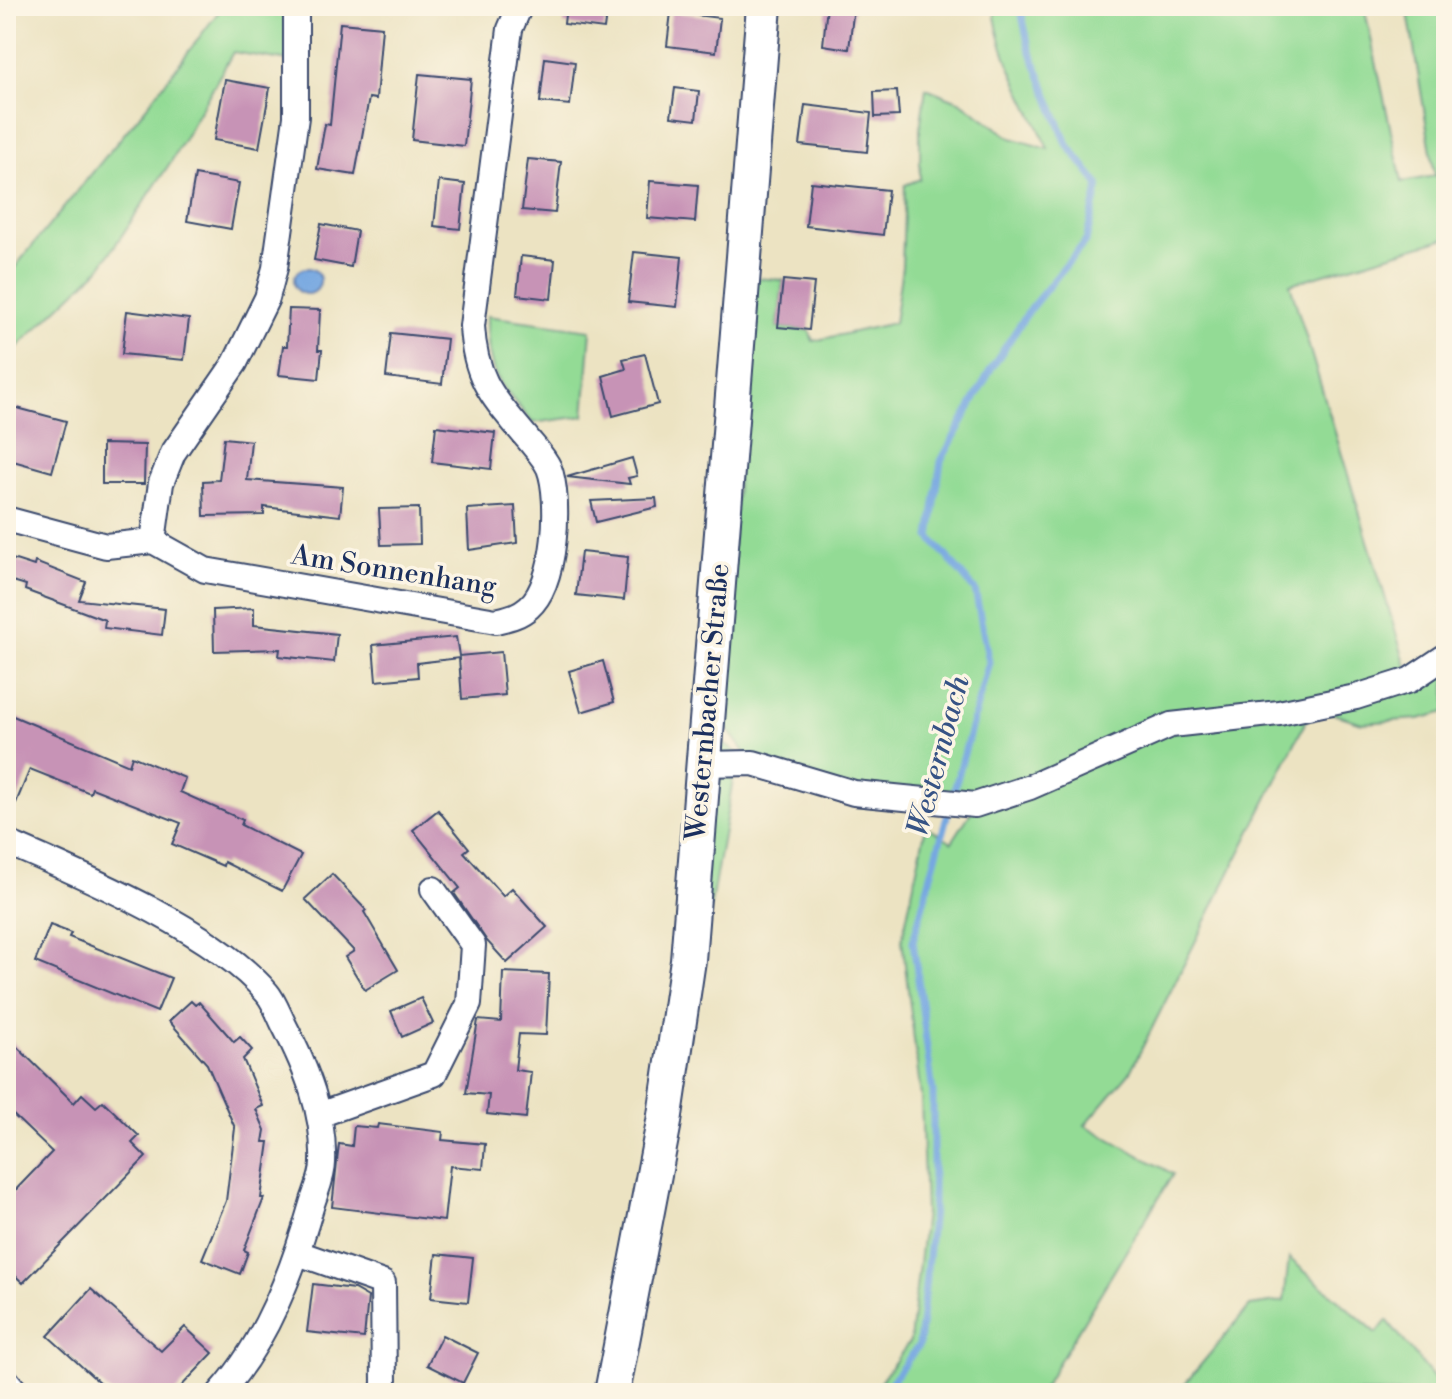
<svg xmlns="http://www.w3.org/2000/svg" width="1452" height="1399" viewBox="0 0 1452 1399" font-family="'Libre Bodoni',serif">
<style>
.green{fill:#93db95;stroke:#57857a;stroke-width:2}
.water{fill:#76a7e1;stroke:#486ba0;stroke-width:2}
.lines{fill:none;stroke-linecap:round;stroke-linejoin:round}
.stream{stroke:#76a7e1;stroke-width:7}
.building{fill:#c793b6}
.street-casing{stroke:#3a4a6d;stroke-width:28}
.secondary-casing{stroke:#3a4a6d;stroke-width:38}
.street{stroke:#fff;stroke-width:24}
.secondary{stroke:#fff;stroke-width:34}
.labels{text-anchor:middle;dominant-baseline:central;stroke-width:7;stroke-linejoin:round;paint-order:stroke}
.street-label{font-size:28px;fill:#1b2f5e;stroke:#fcf5e5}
.water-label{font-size:30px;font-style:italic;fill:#365385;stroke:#fcf5e5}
</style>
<rect width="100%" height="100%" fill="#fcf5e5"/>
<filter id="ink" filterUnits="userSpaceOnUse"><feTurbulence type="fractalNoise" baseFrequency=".0125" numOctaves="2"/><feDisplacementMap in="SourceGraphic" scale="16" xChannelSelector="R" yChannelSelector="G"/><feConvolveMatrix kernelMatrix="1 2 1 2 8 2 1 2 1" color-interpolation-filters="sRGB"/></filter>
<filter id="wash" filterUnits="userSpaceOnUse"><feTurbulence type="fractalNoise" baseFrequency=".006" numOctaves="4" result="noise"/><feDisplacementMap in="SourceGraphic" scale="32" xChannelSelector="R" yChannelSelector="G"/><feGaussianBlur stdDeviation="1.8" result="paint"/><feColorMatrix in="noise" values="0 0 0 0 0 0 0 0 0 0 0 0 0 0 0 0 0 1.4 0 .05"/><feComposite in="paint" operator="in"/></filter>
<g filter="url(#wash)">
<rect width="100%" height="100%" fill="#ece3c2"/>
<!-- green -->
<g class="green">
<path d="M223,6H296V62L233,52L172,160L100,268L6,358V278L148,105Z"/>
<path d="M994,6H1364L1402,182L1435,176L1407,6H1446V238L1290,284L1410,679L1446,656V712L1419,719L1362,723L1313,707L1130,1072L1085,1125L1173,1174L1040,1393H872L910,1341L925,1212L921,1097L902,940L926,826L952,842L975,806L735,768L669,1140L706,733L751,761L719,718L753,278L783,280L778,327L809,330L813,341L894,323L902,267L905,185L920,179V128L926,88L961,102L1011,138L1048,149C1030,104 997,55 994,6Z"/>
<path d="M487,316L591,330L584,416L533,423C496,379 487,375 487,316Z"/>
<path d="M1289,1258L1377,1333L1387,1320L1446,1393H1177L1250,1306L1284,1301Z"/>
</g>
<!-- water -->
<circle class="water" cx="307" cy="281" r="13"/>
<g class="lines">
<!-- stream -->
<path class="stream" d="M883,1393L919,1345L933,1210V1093L913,941L989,662L975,590L930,537L941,461L991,369L1030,309L1086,241L1099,185L1067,144L1029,47L1020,6"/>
</g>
<g id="blocks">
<!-- building -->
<g class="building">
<path d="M566,6H607L604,29L564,24Z"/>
<path d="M827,6H854L849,49L823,45Z"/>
<path d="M671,12L720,18L716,52L667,46Z"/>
<path d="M340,23L382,27L376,99L369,98L355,175L317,169L325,124L330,125Z"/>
<path d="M545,58L575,62L570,105L540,102Z"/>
<path d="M419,74L471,79L464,146L412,140Z"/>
<path d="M225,80L270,88L259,148L214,140Z"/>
<path d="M675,88L699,91L696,120L671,117Z"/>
<path d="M897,91L899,116L875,117L874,92Z"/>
<path d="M805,105L871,113L867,152L800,145Z"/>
<path d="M528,159L561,162L555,213L522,210Z"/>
<path d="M195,175L239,183L231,229L187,221Z"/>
<path d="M439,181L465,184L460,229L434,226Z"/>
<path d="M650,181L698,185L695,222L647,218Z"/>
<path d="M811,182L888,190L883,235L806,226Z"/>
<path d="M321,224L357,231L351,267L314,260Z"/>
<path d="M634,252L682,257L677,307L628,302Z"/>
<path d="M521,256L555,260L551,299L517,295Z"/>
<path d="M783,280L814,283L809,330L778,327Z"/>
<path d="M289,309L320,310L318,350H322L319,379L279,375L283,346H287Z"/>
<path d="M127,311L189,319L184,360L122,354Z"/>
<path d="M391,333L447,339L442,384L386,377Z"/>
<path d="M645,354L658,404L613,416L603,376L626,369L623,359Z"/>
<path d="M6,405L66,421L52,472L6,459Z"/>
<path d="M436,426L495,433L491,469L432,462Z"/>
<path d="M224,438L251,441L247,480L343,487L340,516L264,507V515L204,516L203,481L219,480Z"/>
<path d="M102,444L145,445L144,484H102Z"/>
<path d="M632,458L637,476L628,478L630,484L567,477Z"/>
<path d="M656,498L657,507L596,522L591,501Z"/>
<path d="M515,506L517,543L469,550L467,509Z"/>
<path d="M419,508L420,544L381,545L379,509Z"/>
<path d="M581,552L628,557L624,600L576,595Z"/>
<path d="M6,557L34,566L35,562L86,582L79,600L165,609L162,635L104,628L105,620L25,590L26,585L6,579Z"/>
<path d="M254,608V625L337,634L334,662L279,656L280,649L214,651L213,610Z"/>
<path d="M456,637L459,656L501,652L505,695L462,699L459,658L417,663L418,677L376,681L373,645Z"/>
<path d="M603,661L614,702L581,712L569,671Z"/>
<path d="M6,713L129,765L132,756L185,778L180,792L243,820L241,825L301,855L282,891L224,862L223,866L172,844L181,823L92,788L90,793L30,769L6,827Z"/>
<path d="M438,810L469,848L464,852L503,896L512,888L547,927L507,963L487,941L454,893L460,888L413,830Z"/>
<path d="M332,874L366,910L364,912L398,970L365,990L345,957L354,951L305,899Z"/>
<path d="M50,925L71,933L69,937L171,978L157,1012L35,962Z"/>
<path d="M503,972L549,974L546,1035L519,1034L515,1070L531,1072L526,1118L487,1114L489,1095L466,1093L478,1020L501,1022Z"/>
<path d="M421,998L433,1023L402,1037L391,1011Z"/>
<path d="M191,1001L195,1005L199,1002L234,1042L240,1037L252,1050L243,1059L263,1106L256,1109L265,1130L263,1142H269L261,1198H264L244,1250L248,1252L240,1274L202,1259L226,1201L235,1128L207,1064L169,1021Z"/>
<path d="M6,1036L74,1103L82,1094L96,1107L103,1101L139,1136L132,1143L146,1157L23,1283L6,1267V1200L52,1152L6,1108Z"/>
<path d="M378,1124L443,1132L442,1140L485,1144L483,1169L450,1166L444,1221L332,1207L339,1144L352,1146L354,1126L377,1128Z"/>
<path d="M436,1254L473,1258L468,1302L431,1298Z"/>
<path d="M313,1284L354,1289L368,1297L364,1338L307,1332Z"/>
<path d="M91,1289L161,1351L185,1327L213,1353L175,1393H111L48,1336Z"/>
<path d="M442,1335L478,1353L463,1383L427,1365Z"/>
</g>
</g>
</g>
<g filter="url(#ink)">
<use href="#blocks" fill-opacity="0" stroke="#3a4a6d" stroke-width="2"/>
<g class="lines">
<defs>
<g id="street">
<path d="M6,519L106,546L153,541L205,570L496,621C508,618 519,616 529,607C556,584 561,499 549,468C544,457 534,447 527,438C494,398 475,381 472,326L510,29L520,6"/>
<path d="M153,541L161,483L173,453L235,363L267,298L275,268L296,117V6"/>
<path d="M703,764L753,763L854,793L975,805L1030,787L1171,725L1279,713L1356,697L1410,680L1446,656"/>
<path d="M6,842C82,875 214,930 267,993C274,1001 279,1015 284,1025C306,1068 325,1113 323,1163C323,1176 316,1191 312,1204C293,1270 267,1341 220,1393"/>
<path d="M319,1115L434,1074L469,1004L473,945L433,889"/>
<path d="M298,1253L383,1283L384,1385L381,1393"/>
<path d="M6,1380L17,1393"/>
</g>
<path id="secondary" d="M612,1393L664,1122L688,960L764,6"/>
</defs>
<!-- street casing -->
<use href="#street" class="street-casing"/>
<!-- secondary casing -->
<use href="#secondary" class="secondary-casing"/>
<!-- street -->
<use href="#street" class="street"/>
<!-- secondary -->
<use href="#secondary" class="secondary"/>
</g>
</g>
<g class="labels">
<!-- street labels -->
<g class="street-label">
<text transform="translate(394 571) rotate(9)">Am Sonnenhang</text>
<text transform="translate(708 702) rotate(-85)">Westernbacher Straße</text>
</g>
<!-- water labels -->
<g class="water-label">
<text transform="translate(939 756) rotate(-75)">Westernbach</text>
</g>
</g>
<!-- margin -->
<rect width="1452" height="1399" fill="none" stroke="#fcf5e5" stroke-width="32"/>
</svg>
